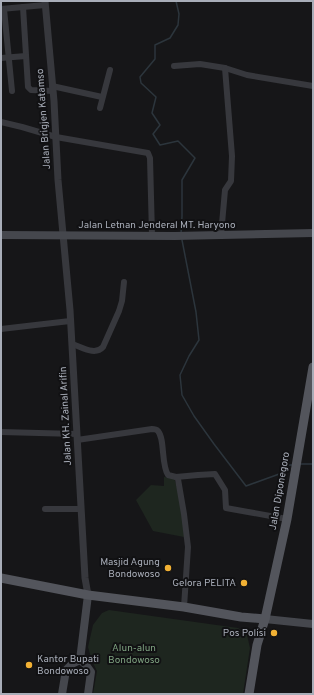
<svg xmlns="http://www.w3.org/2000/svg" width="314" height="695" viewBox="0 0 314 695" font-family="Overpass,sans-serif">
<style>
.green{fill:#1e261f}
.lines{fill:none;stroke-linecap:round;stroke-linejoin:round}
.stream{stroke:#2c353c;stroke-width:1.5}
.minor{stroke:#37383d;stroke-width:6}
.tertiary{stroke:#37383d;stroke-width:7}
.secondary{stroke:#45474d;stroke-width:8}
.primary{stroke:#53555c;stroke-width:9}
.poi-dot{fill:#f2b134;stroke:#111113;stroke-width:1.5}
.labels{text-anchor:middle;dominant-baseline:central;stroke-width:4;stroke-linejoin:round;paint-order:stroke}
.street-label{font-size:10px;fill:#a8adb8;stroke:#111113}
.poi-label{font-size:10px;fill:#a8adb8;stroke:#111113;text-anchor:end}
.park-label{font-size:10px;fill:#7fa381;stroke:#111113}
</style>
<rect width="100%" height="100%" fill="#161618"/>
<!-- green -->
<g class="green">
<path d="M164,477L174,478L183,506L184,537L153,531L136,500L151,485L164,486Z"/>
<path d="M109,610L238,628L247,635L250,648L243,694H93L97,671L92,661L88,647L93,625L102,613Z"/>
</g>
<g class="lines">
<!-- stream -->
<g class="stream">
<path d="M176,1L179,14L178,25L170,38L155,45V59L140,77L141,83L156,97L152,113L160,125L153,134L160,145L178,141L195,158L182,180V216L181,234"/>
<path d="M182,240L196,312L199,340L189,356L180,375L182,395L194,416L214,444L246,486L282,473L289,465H292"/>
<path d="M300,464H313"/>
</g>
<!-- minor -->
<g class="minor">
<path d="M23,7L28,87L31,90L53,91"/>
<path d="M1,9L45,5"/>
<path d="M4,9L12,91"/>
<path d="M1,58L26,56"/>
<path d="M174,66L200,64L225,68L247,75L313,86"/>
<path d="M52,86L102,97"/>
<path d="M100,108L110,70"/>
<path d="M1,122L22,127L56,137L148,153L150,158L152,235"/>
<path d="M221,235L225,190L231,181L232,156L225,68"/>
<path d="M1,329L70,321"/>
<path d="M72,344C82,347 95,356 103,347L119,311L122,301L124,282"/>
<path d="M1,432L77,434"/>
<path d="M77,440L152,429C155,429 156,429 158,431C165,439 161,464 168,475L176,477L178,479L184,514L188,547L184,607"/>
<path d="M176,477L198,475L215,474L225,490L226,508L287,519"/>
<path d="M45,509H81"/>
</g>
<!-- tertiary -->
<path class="tertiary" d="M45,1L54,101L58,180L70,310L85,578L88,595"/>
<!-- secondary -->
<g class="secondary">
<path d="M1,235L175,236L313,233"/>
<path d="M265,619L313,624"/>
<path d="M80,660L88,595"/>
<path d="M80,660L86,665L91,672L88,694"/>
<path d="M62,694L66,670L72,664L80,660"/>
</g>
<!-- primary -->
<g class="primary">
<path d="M1,578L88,595L184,607L241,617L265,619"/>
<path d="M249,694L257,645L265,619L287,519L313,367"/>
</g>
</g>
<!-- markers -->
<g class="poi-dot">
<circle cx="168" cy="568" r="4"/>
<circle cx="244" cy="583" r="4"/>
<circle cx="274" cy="633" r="4"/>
<circle cx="29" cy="665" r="4"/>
</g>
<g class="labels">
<!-- street labels -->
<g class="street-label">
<text transform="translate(44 119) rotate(-94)">Jalan Brigjen Katamso</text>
<text x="157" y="225">Jalan Letnan Jenderal MT. Haryono</text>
<text transform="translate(66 416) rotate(-93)">Jalan KH. Zainal Arifin</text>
<text transform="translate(280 491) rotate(-80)">Jalan Diponegoro</text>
</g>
<!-- poi labels -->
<g class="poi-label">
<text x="160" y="562">Masjid Agung<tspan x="160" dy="12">Bondowoso</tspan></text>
<text x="236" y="583">Gelora PELITA</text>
<text x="266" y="633">Pos Polisi</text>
<text x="37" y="659" text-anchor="start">Kantor Bupati<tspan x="37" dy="12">Bondowoso</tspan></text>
</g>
<!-- park labels -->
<g class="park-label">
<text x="134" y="648">Alun-alun<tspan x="134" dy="12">Bondowoso</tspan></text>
</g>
</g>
<!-- border -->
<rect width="314" height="695" fill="none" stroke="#a8adb8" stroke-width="4"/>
</svg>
